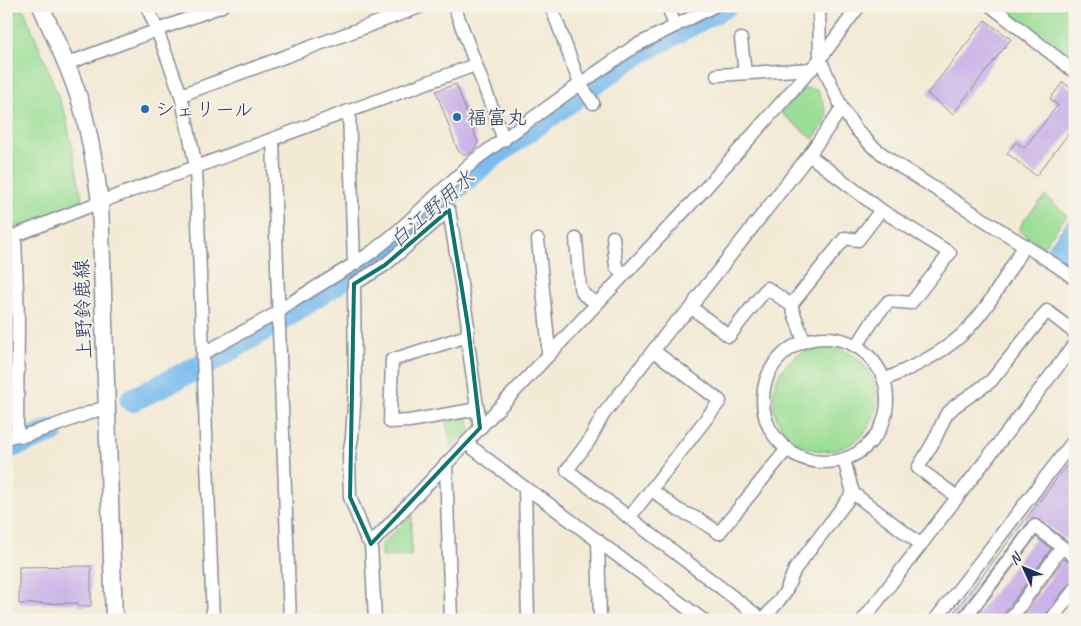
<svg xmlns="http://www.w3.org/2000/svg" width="1081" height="626" viewBox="0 0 1081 626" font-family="Caveat,'Klee One',sans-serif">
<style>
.green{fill:#9bde96;stroke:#5b867a}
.water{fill:#79bcee;stroke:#4a76a6}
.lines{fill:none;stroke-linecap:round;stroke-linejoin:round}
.river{stroke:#79bcee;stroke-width:24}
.building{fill:#cbb2e8}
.minor-casing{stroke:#878c9a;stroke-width:15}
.major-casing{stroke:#878c9a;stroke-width:19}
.minor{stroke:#fff;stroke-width:12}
.major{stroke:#fff;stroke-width:16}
.marked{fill:none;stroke:#0f766e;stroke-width:4;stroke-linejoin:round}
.poi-dot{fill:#1f6fb2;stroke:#f7f3e8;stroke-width:2}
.labels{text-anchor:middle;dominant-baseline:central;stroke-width:4;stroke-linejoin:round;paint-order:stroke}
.poi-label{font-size:20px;fill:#1b2f5e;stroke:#f7f3e8;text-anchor:start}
.street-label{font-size:20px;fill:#1b2f5e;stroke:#f7f3e8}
.water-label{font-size:21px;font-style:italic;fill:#325282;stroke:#f7f3e8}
</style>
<rect width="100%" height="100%" fill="#f7f3e8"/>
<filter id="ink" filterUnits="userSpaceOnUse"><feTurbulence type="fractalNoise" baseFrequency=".02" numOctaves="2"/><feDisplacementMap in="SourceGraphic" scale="10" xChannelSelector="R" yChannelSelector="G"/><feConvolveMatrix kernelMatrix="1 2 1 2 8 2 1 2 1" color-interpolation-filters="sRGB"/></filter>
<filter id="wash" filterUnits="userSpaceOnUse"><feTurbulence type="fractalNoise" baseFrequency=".0096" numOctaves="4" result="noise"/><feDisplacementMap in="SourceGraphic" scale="20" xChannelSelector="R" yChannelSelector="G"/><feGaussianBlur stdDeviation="1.12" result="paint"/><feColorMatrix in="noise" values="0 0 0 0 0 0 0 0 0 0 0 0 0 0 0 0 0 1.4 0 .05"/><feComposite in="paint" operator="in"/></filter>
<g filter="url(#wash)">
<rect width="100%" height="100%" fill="#f3ead5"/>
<!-- green -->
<g class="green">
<path d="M6,6H22L39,46L66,117L82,198L78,205L6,232Z"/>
<path d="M1002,6H1075V63Z"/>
<path d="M803,88L818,90C829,118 831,115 813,139L781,113Z"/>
<path d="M1045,196L1067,215L1043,247L1019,231L1023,221Z"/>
<circle cx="825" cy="399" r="52"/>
<path d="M467,416L471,429L453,447H451L446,420Z"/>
<path d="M412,514L411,556L381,557V545Z"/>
</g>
<!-- water -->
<path class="water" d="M1072,216L1075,218V272L1046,250Z"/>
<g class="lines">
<!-- river -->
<g class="river">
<path d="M132,400L209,362L292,312L375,258L398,240L486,161L631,57L725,6"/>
<path d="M6,448L52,431"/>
</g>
</g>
<g id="blocks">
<!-- building -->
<g class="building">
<path d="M985,20L1011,39L953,114L927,94Z"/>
<path d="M1063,82L1075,91V125L1036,176L1007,153L1016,142L1024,148L1058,105L1050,99Z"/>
<path d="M456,84L478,143L474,150L466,155L458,151L436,91Z"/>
<path d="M1075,455V547L1040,520L1031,519L957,615L955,620H948Z"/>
<path d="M1036,537L1051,549L1003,615L1002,620H973Z"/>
<path d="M1064,559L1075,565V581L1069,584L1045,615L1043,620H1020Z"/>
<path d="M91,566V606H78V603L19,604V567Z"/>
</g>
</g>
</g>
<g filter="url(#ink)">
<use href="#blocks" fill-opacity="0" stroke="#878c9a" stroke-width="1"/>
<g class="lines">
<defs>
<g id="minor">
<path d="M147,6L157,30L181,95L196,167L213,620"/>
<path d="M454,6L504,140"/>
<path d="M551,6L580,84L593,103"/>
<path d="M819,6L820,59L835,93L842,108L855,128L872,146L893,162L1057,266L1075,279"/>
<path d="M991,6L1075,72"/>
<path d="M675,26L714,6"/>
<path d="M741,39L745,73"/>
<path d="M66,64L222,6"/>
<path d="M717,75L812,69"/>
<path d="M181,95L422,6"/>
<path d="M349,111L354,264"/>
<path d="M273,139L279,329L290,620"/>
<path d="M809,155L881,210"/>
<path d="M15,236L18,318L17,435"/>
<path d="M613,237L616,267L624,274"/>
<path d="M6,239L100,202L475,65"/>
<path d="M576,239L580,287L584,295L597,303"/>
<path d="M538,240L548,341V355"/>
<path d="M692,308L729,336L767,288L791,305"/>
<circle cx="825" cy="400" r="62"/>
<path d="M804,341L791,305L845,238L858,240L881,210L950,253L911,303L889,301L876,316L856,347"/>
<path d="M204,353L279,312L287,305L354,264L372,252L398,231L476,159L580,84L635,46L675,26L668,6"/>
<path d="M6,376L18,371"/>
<path d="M884,380C908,369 931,359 952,343C984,319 1003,279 1025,245"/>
<path d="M478,409L409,421L390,422L392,360L467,336L480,428"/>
<path d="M6,438L17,435L23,436L51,427L108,406"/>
<path d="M466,443L525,488L542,499L703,620"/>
<path d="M844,460L853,493L920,544"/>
<path d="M446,465L451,620"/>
<path d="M525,488L528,620"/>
<path d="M652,490L678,510L700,520L719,533L787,449"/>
<path d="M957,497L918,468L934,441L946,415L955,406L991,381L1047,311L1075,333"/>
<path d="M629,518L720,401L654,351"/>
<path d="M598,540L600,620"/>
<path d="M371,544L702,192L820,59L859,6"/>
<path d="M375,620L371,544L366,538L350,497L349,455L352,437L355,390L354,284L385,265L449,210L468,326L467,336"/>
<path d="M763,620L567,470L589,441L603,415L674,324L692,308L697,298L809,155L842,108"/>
<path d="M763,620L785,593L795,569L853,493"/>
<path d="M863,620L1075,344"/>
<path d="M935,620L1075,439"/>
<path d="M963,620L1035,526L1075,557"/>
<path d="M1010,620L1062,547"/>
<path d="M1051,620L1075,589"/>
</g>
<path id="major" d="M41,6C56,41 73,75 83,111C91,141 96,172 100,202L114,620"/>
</defs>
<!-- minor casing -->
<use href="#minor" class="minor-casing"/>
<!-- major casing -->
<use href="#major" class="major-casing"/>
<!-- minor -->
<use href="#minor" class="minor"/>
<!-- major -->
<use href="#major" class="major"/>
</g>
</g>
<!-- marked area -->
<path class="marked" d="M449,210L468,326L480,428L371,544L350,497L354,284L385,265Z"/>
<!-- markers -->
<g class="poi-dot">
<circle cx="145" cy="109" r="5"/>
<circle cx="457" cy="117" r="5"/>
</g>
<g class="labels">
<!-- poi labels -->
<g class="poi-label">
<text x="155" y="109">シェリール</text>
<text x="467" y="117">福富丸</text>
</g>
<!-- street labels -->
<g class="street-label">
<text transform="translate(83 309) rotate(-92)">上野鈴鹿線</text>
</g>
<!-- water labels -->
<g class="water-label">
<text transform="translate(432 209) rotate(-41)">白江野用水</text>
</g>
</g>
<!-- margin -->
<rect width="1081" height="626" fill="none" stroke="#f7f3e8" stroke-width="25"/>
<!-- north arrow -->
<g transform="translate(1024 568) rotate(314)" stroke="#f7f3e8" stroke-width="4" paint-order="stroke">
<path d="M0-4L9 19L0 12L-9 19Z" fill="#1b2f5e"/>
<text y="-8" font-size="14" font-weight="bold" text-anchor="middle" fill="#1b2f5e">N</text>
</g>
</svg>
